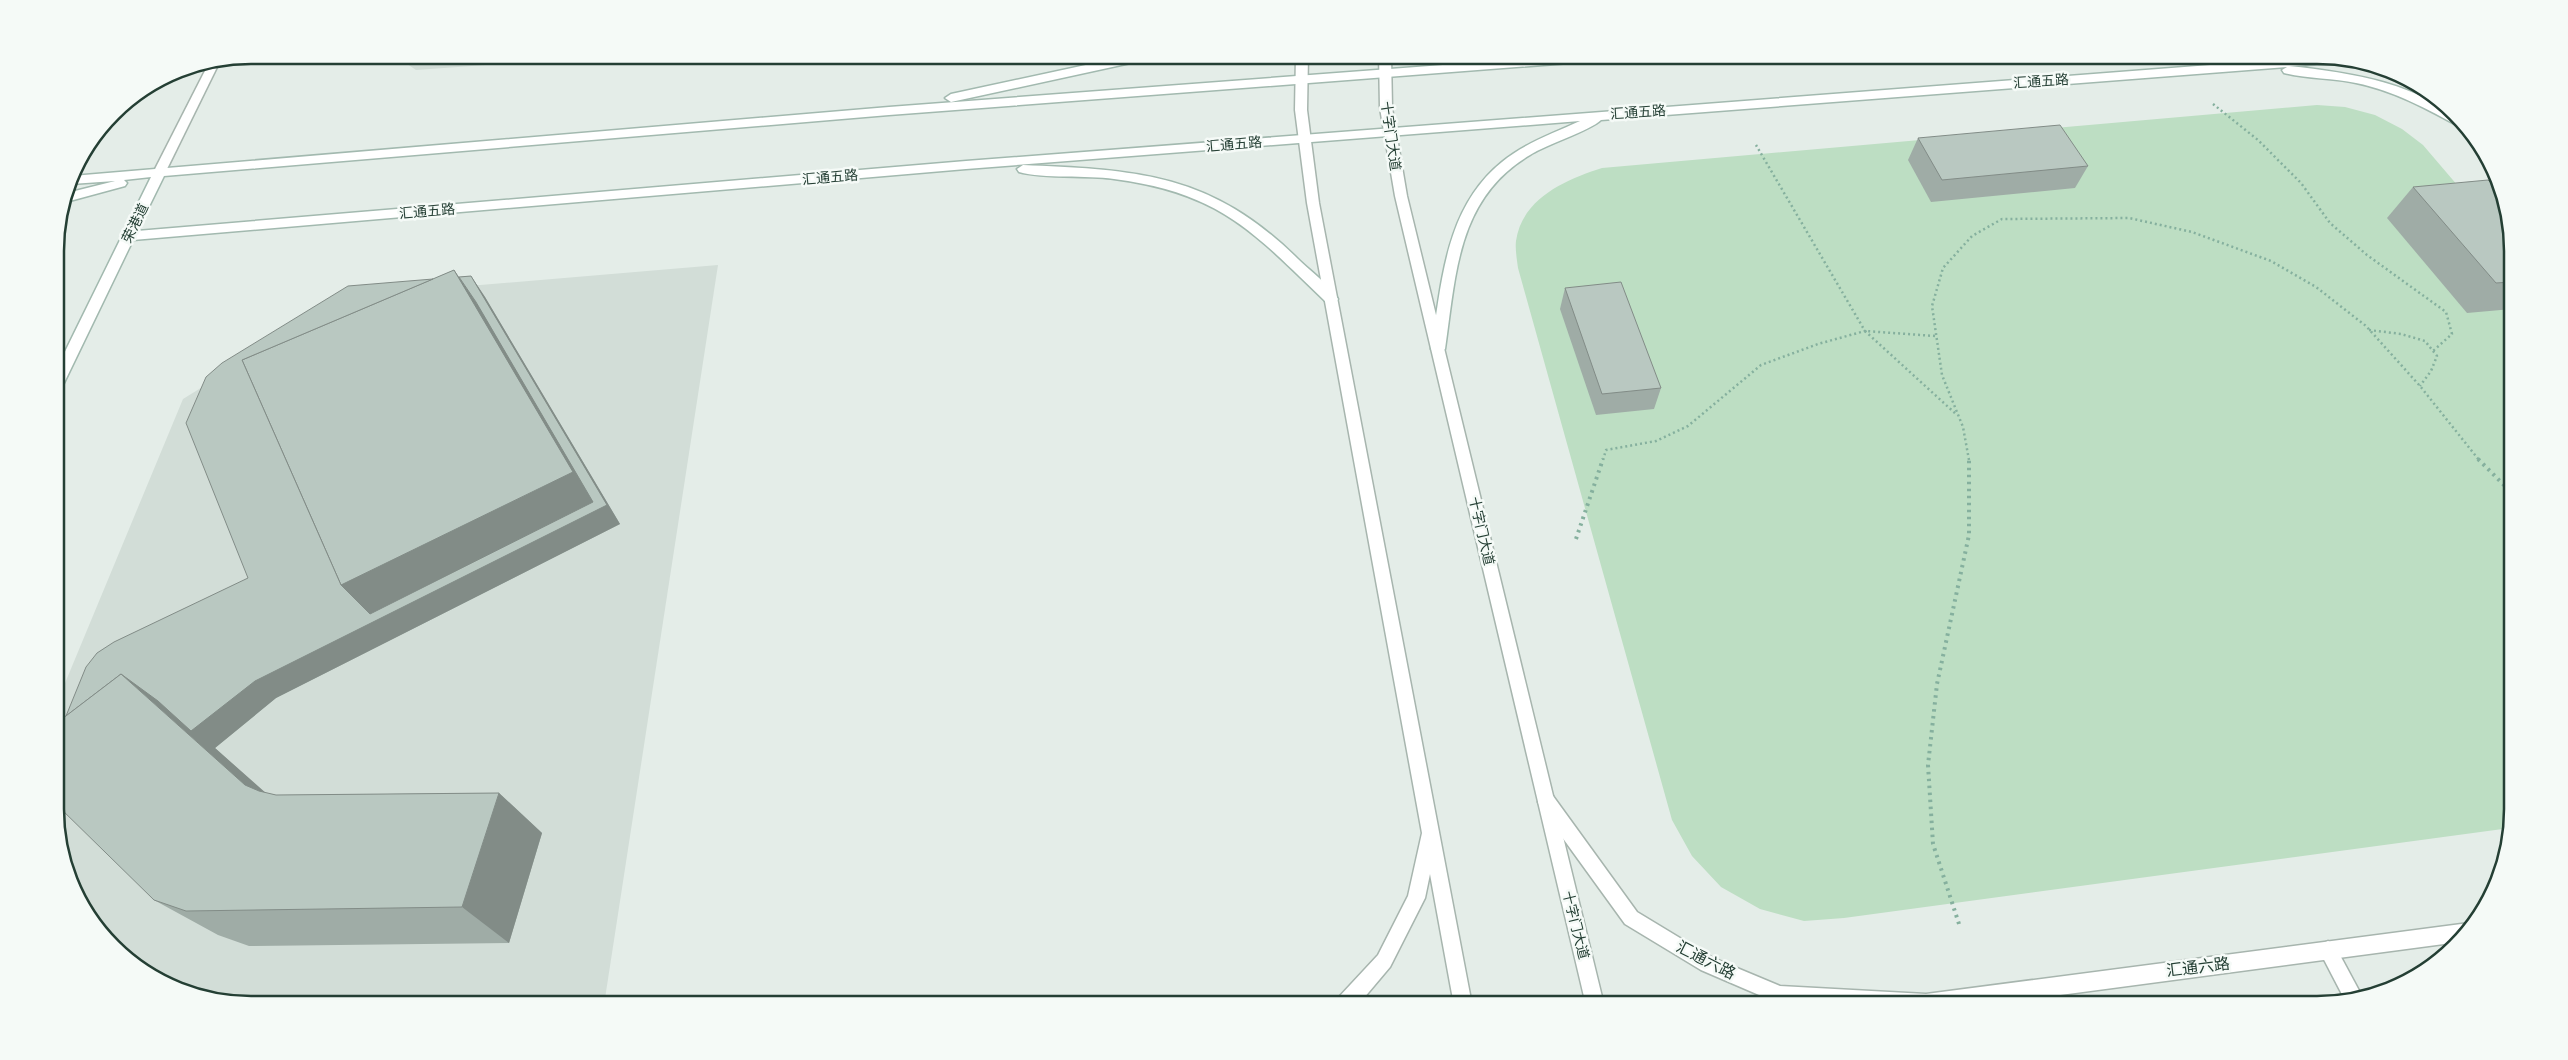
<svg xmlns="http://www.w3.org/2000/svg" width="2568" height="1060" viewBox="0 0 2568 1060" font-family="'Roboto Condensed','Noto Sans SC',sans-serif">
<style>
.built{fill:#d2ddd7}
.green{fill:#bddec3}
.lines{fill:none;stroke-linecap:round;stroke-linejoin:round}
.service-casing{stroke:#a7b5ae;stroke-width:3}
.minor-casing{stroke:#a7b5ae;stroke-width:3}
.tertiary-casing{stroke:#a7b5ae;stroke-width:3}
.secondary-casing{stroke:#a2b9af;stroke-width:3}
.path-far1{stroke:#85b09e;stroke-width:2.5;stroke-dasharray:2 3;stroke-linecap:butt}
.path{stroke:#85b09e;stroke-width:4;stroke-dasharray:2.5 4.5;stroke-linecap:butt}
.service{fill:#fff;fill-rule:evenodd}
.minor{fill:#fff;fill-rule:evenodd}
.tertiary{fill:#fff;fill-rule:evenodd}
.secondary{fill:#fff;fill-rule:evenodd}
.wall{fill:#9faca6}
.shaded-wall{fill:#828c87}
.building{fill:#b9c8c1;stroke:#828c87}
.labels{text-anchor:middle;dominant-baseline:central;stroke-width:5;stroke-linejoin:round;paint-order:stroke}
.street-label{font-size:14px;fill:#243f34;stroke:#f5faf7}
.near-street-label{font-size:16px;fill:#243f34;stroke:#f5faf7}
.rim{fill:none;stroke:#243f34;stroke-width:2.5}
</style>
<rect width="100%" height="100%" fill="#e4ede8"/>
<!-- built -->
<g class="built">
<path d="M394,55H622L416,70Z"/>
<path d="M718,265L604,1005H250L187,995L142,972L103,938L75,896L59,848L58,700L183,399L349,296Z"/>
</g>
<!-- green -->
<path class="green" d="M2317,105L2345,107L2375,115L2402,129L2423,145L2511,248L2513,810L2510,828L1844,918L1804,921L1760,909L1721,887L1692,856L1672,820L1518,268C1517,260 1515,249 1516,241C1522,198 1567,179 1602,168Z"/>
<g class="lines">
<defs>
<path id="service" d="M2328,941L2334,944L2363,998L2346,1002L2319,950L2322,944Z"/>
<g id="minor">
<path d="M220,61L165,173L163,176H155L153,173L209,63Z"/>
<path d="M1547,794L1553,796L1637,912L1713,958L1780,986L1926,994L2469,923L2474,925L2459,942L1984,1005L1780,1004L1701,970L1625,924L1541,808L1538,802L1541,796Z"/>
</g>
<g id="tertiary">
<path d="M1296,55H1308L1307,110L1319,203L1472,1005H1454L1430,874L1425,898L1390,967L1358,1005H1336L1338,998L1378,955L1408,896L1422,833L1307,203L1295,110Z"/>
<path d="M1379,55H1391L1392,108L1407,196L1604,1005H1586L1395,196L1380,108Z"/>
</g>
<g id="secondary">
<path d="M1132,55H1155L1149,59L951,102L945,98L951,94Z"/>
<path d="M1575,55H1628L1622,59L889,115L164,176L137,231L966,161L2326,56L2344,59L2339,63L2289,66C2353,73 2421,83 2469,128H2462C2427,109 2395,91 2356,83C2333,78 2307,79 2284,73L2282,70L2287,67L1601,120C1590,131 1547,144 1530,155C1457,198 1456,274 1445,349L1438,354L1431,349C1442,282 1445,208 1502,162C1525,143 1554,133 1580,121L966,169L133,240L63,385L56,390V370L151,177L124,180L127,183L125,186L66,202L67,193L115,181L71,184L72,176L889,107Z"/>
<path d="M1023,165C1138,170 1211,173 1298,259C1310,271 1329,284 1338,299L1336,302H1326C1253,232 1221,193 1114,179C1086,175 1044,179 1019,172L1017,169Z"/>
</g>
</defs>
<!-- service casing -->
<use href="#service" class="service-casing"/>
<!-- minor casing -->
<use href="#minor" class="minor-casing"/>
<!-- tertiary casing -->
<use href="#tertiary" class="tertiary-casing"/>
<!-- secondary casing -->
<use href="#secondary" class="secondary-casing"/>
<!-- path-far1 -->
<g class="path-far1">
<path d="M2213,104L2258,140L2301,183L2330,223L2367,255L2446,312L2452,334L2433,351"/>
<path d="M2369,330L2401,334L2425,341L2437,356L2431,371L2420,386"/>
<path d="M1935,336L1865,331L1957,415"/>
<path d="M1603,460L1606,450L1656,441L1688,426L1761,365L1818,344L1865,331L1756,145"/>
<path d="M1969,460L1963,427L1942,375L1932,306L1943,268L1972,236L2002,219L2129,218L2192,232L2271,261L2316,287L2366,326L2420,386L2479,460"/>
</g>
<!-- path -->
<g class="path">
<path d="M2478,459L2512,493"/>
<path d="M1576,539L1603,459"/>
<path d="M1959,924L1933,844L1928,765L1937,684L1969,535V459"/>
</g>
<!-- service -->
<use href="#service" class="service"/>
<!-- minor -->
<use href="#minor" class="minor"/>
<!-- tertiary -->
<use href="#tertiary" class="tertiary"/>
<!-- secondary -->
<use href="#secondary" class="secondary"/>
</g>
<!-- wall -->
<g class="wall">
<path d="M1918,138L2088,166L2075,188L1931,202L1908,160Z"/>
<path d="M2413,187L2511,224L2512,309L2467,313L2387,218Z"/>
<path d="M454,270L459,277L471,276L485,297L620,524L276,698L215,748L265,793L276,795L499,793L542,833L509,943L249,946L218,935L154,900L248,578L433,279Z"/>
<path d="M1565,288L1661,388L1654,409L1596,415L1560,309Z"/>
</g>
<!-- shaded-wall -->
<g class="shaded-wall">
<path d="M454,270L490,323L471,276L485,297L620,524L276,698L215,748L302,825L245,785L121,674L341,585Z"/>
<path d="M499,793L542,833L509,943L462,907Z"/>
</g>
<!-- building -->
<g class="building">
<path d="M2060,125L2088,166L1942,180L1918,138Z"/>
<path d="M2488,180L2504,196L2511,224V282L2496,283L2413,187Z"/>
<path d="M454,270L573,472L341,585L242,360Z"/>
<path d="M471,276L607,505L255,681L191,731L158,701L121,674L66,716L86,667L97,653L114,642L248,578L186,423L206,377L222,363L348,286L433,279L242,360L341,585L370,614L593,502L476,302L459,277Z"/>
<path d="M1621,282L1661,388L1602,394L1565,288Z"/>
<path d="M121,674L245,785L259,791L276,795L499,793L462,907L186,911L154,900L58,806V722Z"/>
</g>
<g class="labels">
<!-- street labels -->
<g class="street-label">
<text transform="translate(2041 81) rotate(-4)">汇通五路</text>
<text transform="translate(1638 112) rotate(-4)">汇通五路</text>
<text transform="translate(1391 136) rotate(82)">十字门大道</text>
<text transform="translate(1234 144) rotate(-5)">汇通五路</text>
<text transform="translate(830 177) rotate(-5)">汇通五路</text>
<text transform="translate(427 211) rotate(-5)">汇通五路</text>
<text transform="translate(135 223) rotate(-64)">荣港道</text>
<text transform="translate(1482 531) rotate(77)">十字门大道</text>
<text transform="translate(1576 925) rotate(76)">十字门大道</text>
</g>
<!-- near-street labels -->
<g class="near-street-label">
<text transform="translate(1706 960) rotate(27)">汇通六路</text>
<text transform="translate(2198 967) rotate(-7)">汇通六路</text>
</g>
</g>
<!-- crop -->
<path d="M0 0H2568V1060H0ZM251 64H2317A187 187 0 0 1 2504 251V809A187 187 0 0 1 2317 996H251A187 187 0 0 1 64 809V251A187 187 0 0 1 251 64Z" fill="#f5faf7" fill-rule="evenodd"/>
<path class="rim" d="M251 64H2317A187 187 0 0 1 2504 251V809A187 187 0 0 1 2317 996H251A187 187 0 0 1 64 809V251A187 187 0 0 1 251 64Z"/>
</svg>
